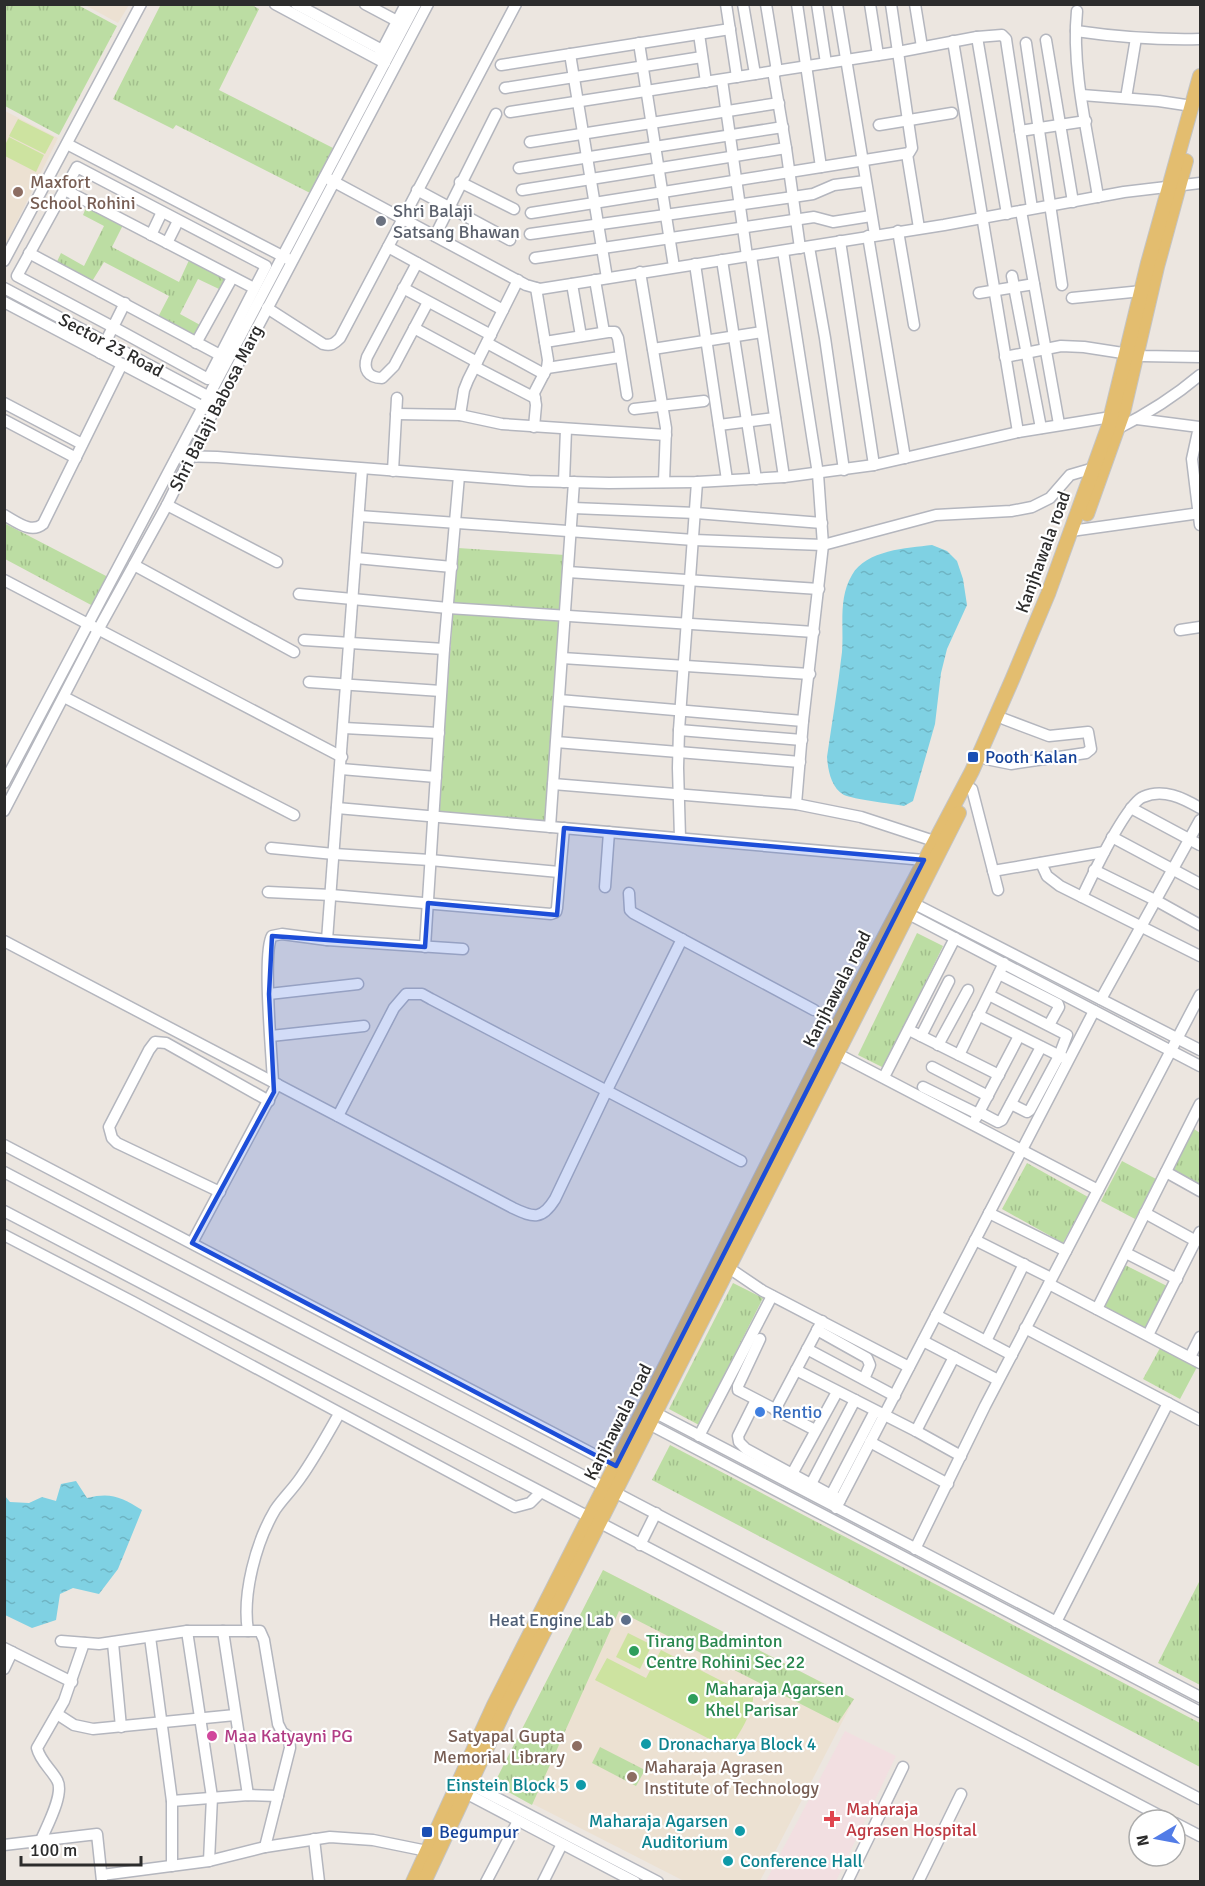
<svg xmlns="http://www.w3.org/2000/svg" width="1205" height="1886" viewBox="0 0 1205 1886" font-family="Signika,sans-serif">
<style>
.education{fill:#ece1d2}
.medical{fill:#f2dfe1}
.grass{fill:url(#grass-tufts)}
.pitch{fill:#cde3a0}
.water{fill:url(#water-ripples)}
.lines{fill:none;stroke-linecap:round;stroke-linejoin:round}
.minor-casing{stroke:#b4b6be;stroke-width:13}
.major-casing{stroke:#c4c4c4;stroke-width:16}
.minor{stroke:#fff;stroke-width:10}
.major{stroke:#e3bd6f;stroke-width:14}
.marked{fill:#1d4ed8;fill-opacity:0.2;stroke:#1d4ed8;stroke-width:4.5;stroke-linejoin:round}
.education-dot{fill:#8d6e63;stroke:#fff;stroke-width:2}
.worship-dot{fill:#6b7280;stroke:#fff;stroke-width:2}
.transit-dot{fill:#1a4fb4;stroke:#fff;stroke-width:2}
.shop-dot{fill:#3f7fe0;stroke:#fff;stroke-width:2}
.service-dot{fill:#5c6f8a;stroke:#fff;stroke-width:2}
.leisure-dot{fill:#2e9e5b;stroke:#fff;stroke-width:2}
.hotel-dot{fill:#d1479c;stroke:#fff;stroke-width:2}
.culture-dot{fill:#0f9aa8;stroke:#fff;stroke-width:2}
.health-dot{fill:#e0444e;stroke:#fff;stroke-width:2}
.labels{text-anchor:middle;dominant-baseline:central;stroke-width:4.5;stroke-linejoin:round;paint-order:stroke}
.education-label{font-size:18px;fill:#785e54;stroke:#fff;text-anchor:start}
.worship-label{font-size:18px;fill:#5b616d;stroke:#fff;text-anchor:start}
.street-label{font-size:18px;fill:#2c2c2c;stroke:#fff}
.transit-label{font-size:18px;fill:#164399;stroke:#fff;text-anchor:start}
.shop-label{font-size:18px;fill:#366cbe;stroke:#fff;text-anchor:start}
.service-label{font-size:18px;fill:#4e5e75;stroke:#fff;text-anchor:end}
.leisure-label{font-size:18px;fill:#27864d;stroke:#fff;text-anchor:start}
.hotel-label{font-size:18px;fill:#b23c85;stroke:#fff;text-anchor:start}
.culture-label{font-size:18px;fill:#0d838f;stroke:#fff;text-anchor:start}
.health-label{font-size:18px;fill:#be3a42;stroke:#fff;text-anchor:start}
</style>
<defs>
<pattern id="grass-tufts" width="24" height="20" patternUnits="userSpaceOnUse" patternTransform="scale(1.5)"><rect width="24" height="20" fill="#bcdda3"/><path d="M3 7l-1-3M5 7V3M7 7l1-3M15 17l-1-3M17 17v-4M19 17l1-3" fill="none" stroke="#a2be8c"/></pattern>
<pattern id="water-ripples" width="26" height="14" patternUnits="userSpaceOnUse" patternTransform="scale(1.5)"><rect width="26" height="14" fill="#7fd1e3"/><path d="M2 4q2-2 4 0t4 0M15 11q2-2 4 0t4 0" fill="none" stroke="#6eb4c3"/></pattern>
</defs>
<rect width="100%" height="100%" fill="#ece6e0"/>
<!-- education -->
<g class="education">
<path d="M85,5H129L118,23Z"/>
<path d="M5,111L58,138L5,246Z"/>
<path d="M603,1570L854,1699L760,1881H684L494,1784Z"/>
</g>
<!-- medical -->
<path class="medical" d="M845,1731L896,1756L836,1881H766Z"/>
<!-- grass -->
<g class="grass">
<path d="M161,4H250L259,9L219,90L333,148L310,193L176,125L173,129L113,99Z"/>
<path d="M4,5H78L117,26L59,135L5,106Z"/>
<path d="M87,205L123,225L112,247L179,282L190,258L226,278L219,289L198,279L180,314L202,326L195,340L157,319L169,296L104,262L91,283L55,266L61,253L84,266L104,226L83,215Z"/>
<path d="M4,523L108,577L93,606L5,559Z"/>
<path d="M458,548L565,555L547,823L438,815Z"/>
<path d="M917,933L943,946L884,1068L858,1055Z"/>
<path d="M1194,1129L1200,1133V1186L1173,1171Z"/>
<path d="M1122,1161L1156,1179L1135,1219L1101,1201Z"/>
<path d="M1027,1163L1088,1197L1063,1243L1002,1209Z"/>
<path d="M1125,1265L1167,1286L1145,1328L1103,1306Z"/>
<path d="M733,1283L763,1298L699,1425L669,1409Z"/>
<path d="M1160,1348L1197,1367L1180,1399L1143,1379Z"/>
<path d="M670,1445L1200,1723V1767L652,1480Z"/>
<path d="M603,1570L854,1699L838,1723L619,1611L532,1805L494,1784Z"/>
<path d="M1200,1580V1685L1158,1663Z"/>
<path d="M600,1747L645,1770L636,1786L592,1763Z"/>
</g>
<!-- pitch -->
<g class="pitch">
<path d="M18,119L54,137L45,154L9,136Z"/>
<path d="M9,137L44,155L36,172L5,156V145Z"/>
<path d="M628,1633L652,1645L640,1669L616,1657Z"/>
<path d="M661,1650L753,1697C754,1710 738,1737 730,1747L723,1746L595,1680L607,1658L646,1678Z"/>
</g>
<!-- water -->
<g class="water">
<path d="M932,545L947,551L957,561L963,579L967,605L947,649L941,673L935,724L913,801L904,806C892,804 853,799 844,795C831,788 828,770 827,757C832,722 838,687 842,652C844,627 838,598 852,575C866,550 907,548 932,545Z"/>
<path d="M76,1481L87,1498C111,1492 121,1497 142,1510L118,1569L99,1594L73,1588L60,1594L56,1620L32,1628L5,1615V1496L10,1502L29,1503L42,1497L56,1501L61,1484Z"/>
</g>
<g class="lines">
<defs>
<g id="minor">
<path d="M275,4L385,63"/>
<path d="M296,4L382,50"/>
<path d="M365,4L397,21"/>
<path d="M726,4L737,77"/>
<path d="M743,4L755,74"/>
<path d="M766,4L777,71"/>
<path d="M797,4L821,167"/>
<path d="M817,4L826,63"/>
<path d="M837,4L875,235"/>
<path d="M870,4L878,55"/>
<path d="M915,4L922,47"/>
<path d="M1077,11C1071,69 1089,139 1098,197"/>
<path d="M1076,31C1117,37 1158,40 1200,39"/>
<path d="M699,34L706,82"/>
<path d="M977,37L1007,214"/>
<path d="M1046,40L1073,202"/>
<path d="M953,41L1018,432"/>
<path d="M639,43L674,267"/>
<path d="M1026,43L1062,285"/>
<path d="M570,54L607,278"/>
<path d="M379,56L406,4"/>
<path d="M501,65L730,29"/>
<path d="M773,71L786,148L800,248"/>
<path d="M722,80L747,256"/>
<path d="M505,88L702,57"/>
<path d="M1082,95L1159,101L1192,106"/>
<path d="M1126,98L1136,38"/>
<path d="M510,112L898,52L977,37L1002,35L1006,39L1007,46L1032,208"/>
<path d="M879,125L952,113"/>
<path d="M1020,131L1086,121"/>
<path d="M530,142L779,103"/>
<path d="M67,144L288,259"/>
<path d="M907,154L919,228"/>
<path d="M519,168L783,127"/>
<path d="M325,177L526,285L540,289L944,225L1124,192L1200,183"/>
<path d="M460,182L514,209"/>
<path d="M65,190L254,288"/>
<path d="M417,190L510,240"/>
<path d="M522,190L786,148"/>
<path d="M1021,211L1059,424"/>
<path d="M531,213L909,153L912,148L891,4"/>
<path d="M898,231L914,325"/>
<path d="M530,234L793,197L813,194L834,185L865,181"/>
<path d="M151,235L162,212"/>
<path d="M435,236L496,114"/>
<path d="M868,236L905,458"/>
<path d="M840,241L874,465"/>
<path d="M167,243L178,221"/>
<path d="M388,247L503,310"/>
<path d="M809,247L825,338L844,470"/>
<path d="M783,251L818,474L823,545L803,721L796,804"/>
<path d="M29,253L220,355"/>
<path d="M751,256L784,477"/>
<path d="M535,258L814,217L833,222L871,216"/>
<path d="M722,260L756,479"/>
<path d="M4,261L141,4"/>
<path d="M417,263L367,357C363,369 368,378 382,378L394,366L428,302"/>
<path d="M695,264L727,480"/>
<path d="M640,272L666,428L664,482"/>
<path d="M1012,276L1041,428"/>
<path d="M595,280L604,332"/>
<path d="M572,284L581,336"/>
<path d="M4,288L213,399"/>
<path d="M403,288L491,335"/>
<path d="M979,293L1034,284"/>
<path d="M1072,298L1142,291"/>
<path d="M4,302L207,409"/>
<path d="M267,308L323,344C331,346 334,344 340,338L516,4"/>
<path d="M414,328L477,362"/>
<path d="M545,342L608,332H615L618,338L627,395"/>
<path d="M196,343L232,278"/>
<path d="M487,343L544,374"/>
<path d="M653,349L762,332"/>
<path d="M100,353L113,327L208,379L266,266L77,167L17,276L113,327L125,303"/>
<path d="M1005,357L1061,346L1084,347L1142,356L1200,357"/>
<path d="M475,367L535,398"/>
<path d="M547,368L620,357"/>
<path d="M4,403L82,444"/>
<path d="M634,409L704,401"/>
<path d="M396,414L460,415L502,424L666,435"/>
<path d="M460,415L464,390L468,380L518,280"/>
<path d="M1137,419L1199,427L1192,459L1200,525"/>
<path d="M4,420L76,458"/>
<path d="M719,425L775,418"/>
<path d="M534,427L536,405L534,393L547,368L548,360L536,288"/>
<path d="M1117,429C1147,414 1175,396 1200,375"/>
<path d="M177,456L217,457L529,481L609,483L697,482L784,477L874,465L1018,432L1111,417"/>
<path d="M393,471L397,398"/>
<path d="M564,482L566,429"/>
<path d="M167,505L277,562"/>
<path d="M573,508L696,513L822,523"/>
<path d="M4,515C17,522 31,534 43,524L122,364"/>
<path d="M359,516L694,540L823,545L936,515L1011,511L1032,507L1050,498L1070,475L1094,468"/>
<path d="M1071,531L1200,513"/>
<path d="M356,558L452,567"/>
<path d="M134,565L294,652"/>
<path d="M568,572L819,589"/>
<path d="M4,580L342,757"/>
<path d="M299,594L448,608L814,632"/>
<path d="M1180,630L1200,627"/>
<path d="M304,640L444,649"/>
<path d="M562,658L810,674"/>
<path d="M309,682L441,691"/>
<path d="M64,697L294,815"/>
<path d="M559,700L803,721"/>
<path d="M344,728L439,733"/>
<path d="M679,730L802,740"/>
<path d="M556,742L800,762"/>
<path d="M986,759L1011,764L1086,753L1091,749L1088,732L1049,736L1004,719"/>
<path d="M341,769L436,777"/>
<path d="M4,783L416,4"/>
<path d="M553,784L796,804L861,817L934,841"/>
<path d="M972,789L998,890"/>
<path d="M337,808L924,860"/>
<path d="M1131,808L1200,845"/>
<path d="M4,811L98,630L167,505L218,402L428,4"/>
<path d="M550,827L574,482"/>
<path d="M1112,837L1200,884"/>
<path d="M680,838L678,768L679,730L697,482"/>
<path d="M271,848L334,854L430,860L559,872"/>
<path d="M1041,863L1047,876L1060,886L1200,956"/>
<path d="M1094,870L1157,901L1200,925"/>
<path d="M993,871L1104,852"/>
<path d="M605,887L609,832"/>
<path d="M268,892L331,895L551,914L556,912L557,908L564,828"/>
<path d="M629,893L630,910L633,913L814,1010"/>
<path d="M1082,897C1091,878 1126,804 1143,797C1163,788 1183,798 1200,808"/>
<path d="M907,900L1200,1050"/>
<path d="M901,910L1200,1066"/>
<path d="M327,940L362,469"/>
<path d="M4,941L513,1208C534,1218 542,1220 555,1199L606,1092L682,939"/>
<path d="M425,947L444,649L459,476"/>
<path d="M999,974L1058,1004L1059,1007L1049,1025"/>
<path d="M269,994L358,984"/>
<path d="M989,995L1067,1035L1059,1056L1030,1110L1027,1112L1011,1104"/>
<path d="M1101,999L1200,820"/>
<path d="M978,1015L1064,1058"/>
<path d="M909,1030L999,1075"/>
<path d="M271,1036L364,1026"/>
<path d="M921,1036L949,981"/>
<path d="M938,1045L968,990"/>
<path d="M830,1050L1098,1190"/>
<path d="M959,1055L1004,963"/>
<path d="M932,1067L988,1096"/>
<path d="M884,1077L955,938"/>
<path d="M273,1082C272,1057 262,952 272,936L282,934L327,940L463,949"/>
<path d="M923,1087L978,1114"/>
<path d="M979,1112L998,1122L1002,1120L1041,1047"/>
<path d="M338,1116L394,1008L406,994H422L431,999L741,1161"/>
<path d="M976,1118L1019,1036"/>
<path d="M4,1145L616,1466"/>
<path d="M4,1172L1200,1799"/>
<path d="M1166,1172L1200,1191"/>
<path d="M220,1192L117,1143L112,1138L109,1127L149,1050L155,1042L166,1043L269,1101"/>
<path d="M4,1211L1168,1820"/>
<path d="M989,1213L1066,1251"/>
<path d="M1145,1213L1196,1241"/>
<path d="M4,1235L133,1302L515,1507L530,1503L540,1493"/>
<path d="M975,1240L1051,1278"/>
<path d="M192,1243L277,1084"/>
<path d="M1126,1253L1177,1279"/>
<path d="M723,1264L763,1291L909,1367"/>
<path d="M1049,1284L1200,1363"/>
<path d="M1097,1309L1200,1104"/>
<path d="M936,1315L1012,1355"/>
<path d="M1025,1328L1200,1420"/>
<path d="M817,1330L867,1358L870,1365L864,1379"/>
<path d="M1148,1335L1200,1232"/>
<path d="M760,1339L738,1386V1390L815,1430"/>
<path d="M923,1341L998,1380"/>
<path d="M986,1341L1024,1264"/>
<path d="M807,1349L895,1396"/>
<path d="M1190,1357L1200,1337"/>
<path d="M796,1370L916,1431L961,1456"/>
<path d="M756,1400L738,1436L739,1442L746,1449L840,1500"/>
<path d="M775,1410L822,1321"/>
<path d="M654,1412L1200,1697"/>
<path d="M649,1424L1200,1712"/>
<path d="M916,1431L954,1357"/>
<path d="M699,1436L772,1296"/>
<path d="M870,1442L948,1484"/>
<path d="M792,1474L837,1392"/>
<path d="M811,1484L855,1400"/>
<path d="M831,1495L875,1411"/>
<path d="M836,1508L1094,1011"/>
<path d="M640,1545L656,1513"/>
<path d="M915,1549L985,1406L1200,995"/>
<path d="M1056,1622L1168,1403"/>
<path d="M187,1631L212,1797L209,1861"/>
<path d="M223,1631L248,1795"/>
<path d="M248,1631C242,1594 256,1542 275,1510C283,1498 293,1489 301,1477C315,1457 327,1435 339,1414"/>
<path d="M150,1637L172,1801V1866"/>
<path d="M61,1641L99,1644L187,1631H260L264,1640L278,1724L282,1732L289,1737L290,1748L265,1847"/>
<path d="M113,1643L121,1727"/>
<path d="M4,1648L72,1682"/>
<path d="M4,1669L12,1652"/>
<path d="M57,1714L74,1725L93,1729L235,1715"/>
<path d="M464,1781L658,1882"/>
<path d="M460,1790L635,1882"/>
<path d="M172,1801L248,1795L278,1796"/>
<path d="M1175,1823L1200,1836"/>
<path d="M314,1839L319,1882"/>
<path d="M41,1840C47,1826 65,1793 57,1780C51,1769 40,1761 37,1748L64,1701L84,1643"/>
<path d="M4,1845L97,1834L102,1881"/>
<path d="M102,1875L209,1861L265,1847L330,1837L373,1840L427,1851"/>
<path d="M486,1882L518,1821"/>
<path d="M543,1882L562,1844"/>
<path d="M847,1882L903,1767"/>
<path d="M918,1882L961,1794"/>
</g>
<g id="major">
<path d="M1087,514L1123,413L1157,267L1186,161"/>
<path d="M413,1882L494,1705L838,1025L972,771L1012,680L1048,594L1108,428L1148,263L1200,76"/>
<path d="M424,1882L505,1709L959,813"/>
</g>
</defs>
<!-- minor casing -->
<use href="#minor" class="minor-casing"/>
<!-- major casing -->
<use href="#major" class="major-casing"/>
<!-- minor -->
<use href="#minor" class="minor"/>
<!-- major -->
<use href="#major" class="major"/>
</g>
<!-- marked area -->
<path class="marked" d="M564,828L924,860L616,1466L192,1243L274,1092L269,994L272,936L425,947L428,903L557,915Z"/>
<!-- markers -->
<g class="education-dot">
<circle cx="18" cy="192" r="6"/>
<circle cx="577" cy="1746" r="6"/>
<circle cx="632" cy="1777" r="6"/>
</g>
<circle class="worship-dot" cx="381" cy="221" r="6"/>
<g class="transit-dot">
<rect x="967" y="751" width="12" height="12" rx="3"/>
<rect x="421" y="1826" width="12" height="12" rx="3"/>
</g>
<circle class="shop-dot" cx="760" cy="1412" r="6"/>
<circle class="service-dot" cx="626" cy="1620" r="6"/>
<g class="leisure-dot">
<circle cx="634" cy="1651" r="6"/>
<circle cx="693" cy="1699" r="6"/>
</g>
<circle class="hotel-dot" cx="212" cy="1736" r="6"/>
<g class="culture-dot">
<circle cx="646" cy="1744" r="6"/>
<circle cx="581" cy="1785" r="6"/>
<circle cx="740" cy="1831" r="6"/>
<circle cx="728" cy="1861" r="6"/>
</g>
<path class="health-dot" d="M829 1810h6v6h6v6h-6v6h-6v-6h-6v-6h6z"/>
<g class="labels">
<!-- education labels -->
<g class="education-label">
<text x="30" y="182">Maxfort<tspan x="30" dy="21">School Rohini</tspan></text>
<text x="565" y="1736" text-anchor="end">Satyapal Gupta<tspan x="565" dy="21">Memorial Library</tspan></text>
<text x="644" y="1767">Maharaja Agrasen<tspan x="644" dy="21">Institute of Technology</tspan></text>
</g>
<!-- worship labels -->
<g class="worship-label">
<text x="393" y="211">Shri Balaji<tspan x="393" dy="21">Satsang Bhawan</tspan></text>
</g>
<!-- street labels -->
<g class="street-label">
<text transform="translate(111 345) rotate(28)">Sector 23 Road</text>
<text transform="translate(216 408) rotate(-63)">Shri Balaji Babosa Marg</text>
<text transform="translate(1043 552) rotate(-70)">Kanjhawala road</text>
<text transform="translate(837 989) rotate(-63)">Kanjhawala road</text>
<text transform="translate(618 1422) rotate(-63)">Kanjhawala road</text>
</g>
<!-- transit labels -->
<g class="transit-label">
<text x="985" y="757">Pooth Kalan</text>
<text x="439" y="1832">Begumpur</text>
</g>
<!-- shop labels -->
<g class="shop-label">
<text x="772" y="1412">Rentio</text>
</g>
<!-- service labels -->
<g class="service-label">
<text x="614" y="1620">Heat Engine Lab</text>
</g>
<!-- leisure labels -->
<g class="leisure-label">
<text x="646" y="1641">Tirang Badminton<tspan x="646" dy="21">Centre Rohini Sec 22</tspan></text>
<text x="705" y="1689">Maharaja Agarsen<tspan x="705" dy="21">Khel Parisar</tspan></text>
</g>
<!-- hotel labels -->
<g class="hotel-label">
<text x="224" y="1736">Maa Katyayni PG</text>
</g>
<!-- culture labels -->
<g class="culture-label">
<text x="658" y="1744">Dronacharya Block 4</text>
<text x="569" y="1785" text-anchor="end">Einstein Block 5</text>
<text x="728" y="1821" text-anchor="end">Maharaja Agarsen<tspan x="728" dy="21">Auditorium</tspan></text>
<text x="740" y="1861">Conference Hall</text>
</g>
<!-- health labels -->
<g class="health-label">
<text x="846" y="1809">Maharaja<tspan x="846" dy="21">Agrasen Hospital</tspan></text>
</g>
</g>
<!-- border -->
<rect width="1205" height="1886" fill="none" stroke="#2c2c2c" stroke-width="12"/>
<!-- north arrow -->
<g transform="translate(1157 1838) rotate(260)"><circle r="28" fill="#ffffff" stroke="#ababab" stroke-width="1.5"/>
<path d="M0-4.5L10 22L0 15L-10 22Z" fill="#527ce7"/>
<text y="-9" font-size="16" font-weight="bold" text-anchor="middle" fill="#2c2c2c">N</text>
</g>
<!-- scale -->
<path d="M21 1856v9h120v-9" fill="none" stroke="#2c2c2c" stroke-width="3"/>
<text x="30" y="1856" font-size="18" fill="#2c2c2c" stroke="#ffffff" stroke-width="4.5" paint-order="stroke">100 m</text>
</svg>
